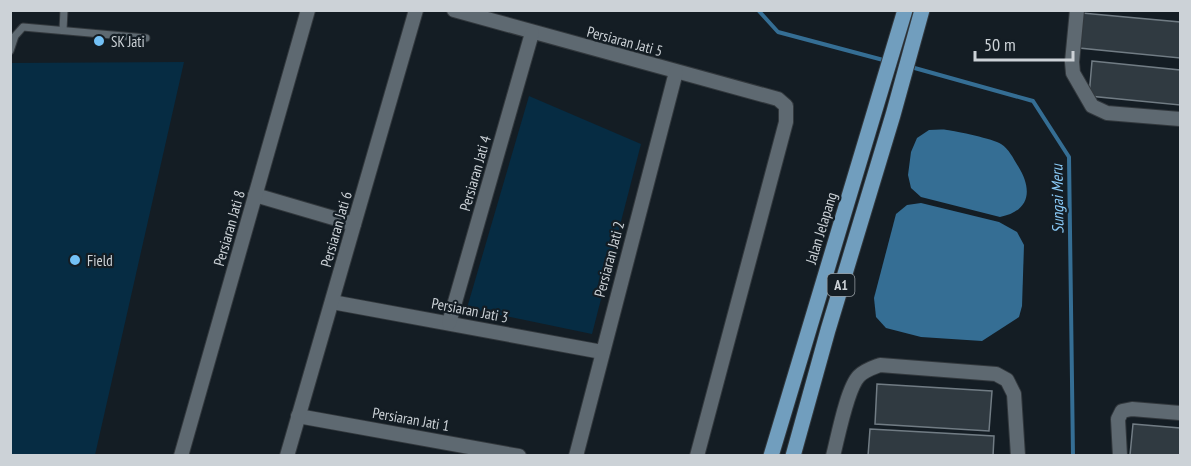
<svg xmlns="http://www.w3.org/2000/svg" width="1191" height="466" viewBox="0 0 1191 466" font-family="'PT Sans Narrow',sans-serif">
<style>
.green{fill:#062c43}
.water{fill:#356e94}
.lines{fill:none;stroke-linecap:round;stroke-linejoin:round}
.stream{stroke:#356e94;stroke-width:4}
.building{fill:#303a41;stroke:#717c84;stroke-width:1.5}
.lane-casing{stroke:#32383d;stroke-width:9}
.street-casing{stroke:#32383d;stroke-width:16}
.primary-casing{stroke:#32383d;stroke-width:17}
.lane{stroke:#5e6971;stroke-width:7}
.street{stroke:#5e6971;stroke-width:14}
.primary{stroke:#719ebe;stroke-width:15}
.poi-dot{fill:#73c1f6;stroke:#141d24;stroke-width:2}
.labels{text-anchor:middle;dominant-baseline:central;stroke-width:4.5;stroke-linejoin:round;paint-order:stroke}
.shield{fill:#141d24;stroke:#959ca1;stroke-width:1.5}
.shield-label{font-size:14px;font-weight:bold;fill:#ccd2d7}
.poi-label{font-size:15px;fill:#ccd2d7;stroke:#141d24;text-anchor:start}
.street-label{font-size:15px;fill:#ccd2d7;stroke:#141d24}
.water-label{font-size:16px;font-style:italic;fill:#8acaf7;stroke:#141d24}
</style>
<rect width="100%" height="100%" fill="#141d24"/>
<!-- green -->
<g class="green">
<path d="M184,62L95,455H11V63Z"/>
<path d="M529,96L641,144L592,334L467,308Z"/>
</g>
<!-- water -->
<g class="water">
<path d="M929,130C935,130 941,129 947,130C956,131 994,139 1001,144C1009,149 1013,158 1018,166C1033,190 1030,211 1000,217L921,197L911,188L908,175L911,152L917,138Z"/>
<path d="M921,203L999,222L1017,232L1024,245L1022,306L1019,317L982,341L921,337L886,328L876,317L874,298L896,214L907,205Z"/>
</g>
<g class="lines">
<!-- stream -->
<g class="stream">
<path d="M758,10L778,32L887,61"/>
<path d="M911,67L1033,101L1069,157L1073,456"/>
</g>
</g>
<!-- building -->
<g class="building">
<path d="M1082,13L1180,22V58L1079,48Z"/>
<path d="M1092,61L1180,70V105L1089,96Z"/>
<path d="M877,384L992,391L989,431L875,424Z"/>
<path d="M1133,424L1180,428V456L1130,455Z"/>
<path d="M870,429L994,436L993,456H868Z"/>
</g>
<g class="lines">
<defs>
<g id="lane">
<path d="M63,30L64,10"/>
<path d="M10,51L15,36L23,27L146,38"/>
</g>
<g id="street">
<path d="M454,10L778,99L786,106V122L697,456"/>
<path d="M1077,10L1072,62L1073,73L1092,106L1107,113L1180,119"/>
<path d="M255,195L354,224"/>
<path d="M332,302L602,352"/>
<path d="M449,323L532,33"/>
<path d="M298,416L519,456"/>
<path d="M181,456L308,10"/>
<path d="M287,456L416,10"/>
<path d="M576,456L676,72"/>
<path d="M833,456C838,437 847,388 859,376C865,370 872,368 880,365L996,374L1007,380L1014,394L1018,456"/>
<path d="M1120,456L1118,419L1122,411L1132,409L1180,413"/>
</g>
<g id="primary">
<path d="M771,456L905,10"/>
<path d="M793,456L828,330L893,115L922,10"/>
</g>
</defs>
<!-- lane casing -->
<use href="#lane" class="lane-casing"/>
<!-- street casing -->
<use href="#street" class="street-casing"/>
<!-- primary casing -->
<use href="#primary" class="primary-casing"/>
<!-- lane -->
<use href="#lane" class="lane"/>
<!-- street -->
<use href="#street" class="street"/>
<!-- primary -->
<use href="#primary" class="primary"/>
</g>
<!-- markers -->
<g class="poi-dot">
<circle cx="99" cy="41" r="6"/>
<circle cx="75" cy="260" r="6"/>
</g>
<g class="labels">
<!-- shield labels -->
<rect class="shield" x="827.5" y="274" width="27" height="22" rx="4.5"/>
<g class="shield-label">
<text x="841" y="285">A1</text>
</g>
<!-- poi labels -->
<g class="poi-label">
<text x="111" y="41">SK Jati</text>
<text x="87" y="260">Field</text>
</g>
<!-- street labels -->
<g class="street-label">
<text transform="translate(625 41) rotate(15)">Persiaran Jati 5</text>
<text transform="translate(475 173) rotate(-74)">Persiaran Jati 4</text>
<text transform="translate(229 228) rotate(-74)">Persiaran Jati 8</text>
<text transform="translate(821 228) rotate(-73)">Jalan Jelapang</text>
<text transform="translate(336 229) rotate(-74)">Persiaran Jati 6</text>
<text transform="translate(609 259) rotate(-75)">Persiaran Jati 2</text>
<text transform="translate(470 310) rotate(11)">Persiaran Jati 3</text>
<text transform="translate(411 419) rotate(10)">Persiaran Jati 1</text>
</g>
<!-- water labels -->
<g class="water-label">
<text transform="translate(1057 199) rotate(-91)">Sungai Meru</text>
</g>
</g>
<!-- border -->
<rect width="1191" height="466" fill="none" stroke="#ccd2d7" stroke-width="24"/>
<!-- scale -->
<path d="M975 51v9h98v-9" fill="none" stroke="#ccd2d7" stroke-width="3"/>
<text x="984" y="51" font-size="18" fill="#ccd2d7" stroke="#141d24" stroke-width="4.5" paint-order="stroke">50 m</text>
</svg>
